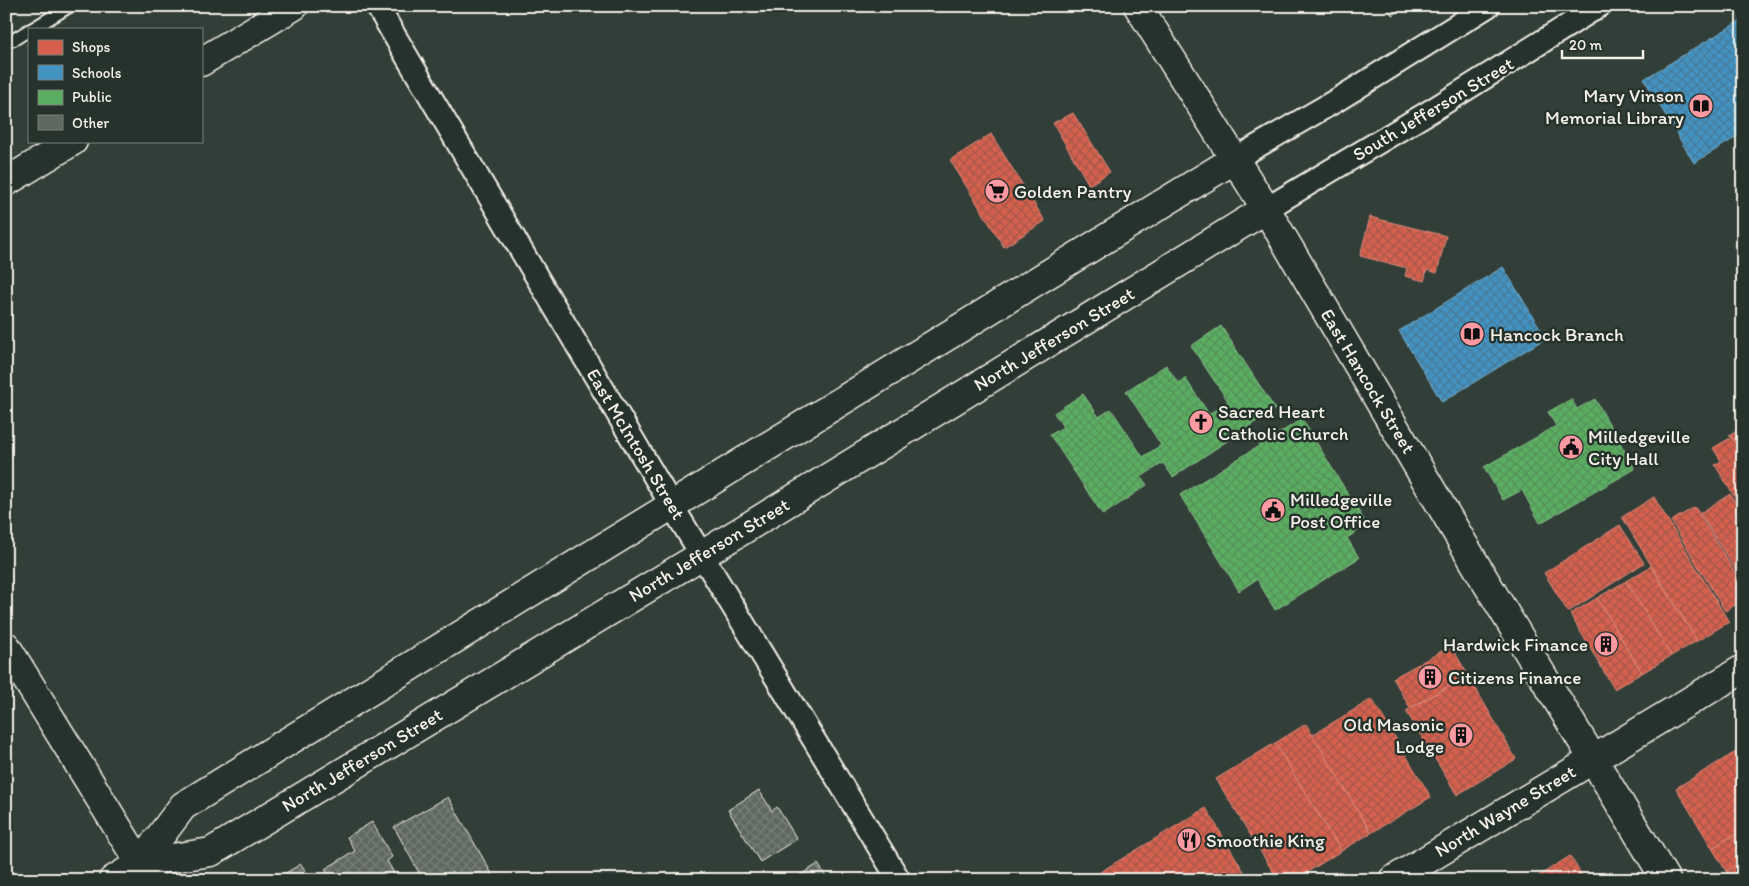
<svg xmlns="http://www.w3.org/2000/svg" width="1749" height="886" viewBox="0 0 1749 886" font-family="Itim,sans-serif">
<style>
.shops{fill:url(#shops-cross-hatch);stroke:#df8c7c}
.schools{fill:url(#schools-cross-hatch);stroke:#78afce}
.public{fill:url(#public-cross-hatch);stroke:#88c28a}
.building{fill:url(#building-cross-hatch);stroke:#f4f1e8}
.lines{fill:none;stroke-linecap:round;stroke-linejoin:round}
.lane-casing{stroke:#f4f1e8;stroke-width:15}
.street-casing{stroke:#f4f1e8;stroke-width:26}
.secondary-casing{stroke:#f4f1e8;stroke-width:31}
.primary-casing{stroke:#f4f1e8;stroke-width:31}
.lane{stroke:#26332d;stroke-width:11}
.street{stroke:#26332d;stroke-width:22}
.secondary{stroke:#26332d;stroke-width:28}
.primary{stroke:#26332d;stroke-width:28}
.labels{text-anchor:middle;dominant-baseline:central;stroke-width:5;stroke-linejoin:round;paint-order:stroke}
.poi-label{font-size:19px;fill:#f4f1e8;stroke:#26332d;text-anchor:start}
.street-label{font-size:19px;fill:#f4f1e8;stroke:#26332d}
</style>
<defs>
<pattern id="shops-cross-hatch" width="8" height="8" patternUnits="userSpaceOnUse" patternTransform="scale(1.25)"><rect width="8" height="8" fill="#d6604d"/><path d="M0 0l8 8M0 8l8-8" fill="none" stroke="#a5584b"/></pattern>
<pattern id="schools-cross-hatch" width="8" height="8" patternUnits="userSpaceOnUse" patternTransform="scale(1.25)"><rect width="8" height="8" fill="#4393c3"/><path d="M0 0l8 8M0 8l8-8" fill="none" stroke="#457997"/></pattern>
<pattern id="public-cross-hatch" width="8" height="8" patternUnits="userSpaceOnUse" patternTransform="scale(1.25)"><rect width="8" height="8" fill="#5aae61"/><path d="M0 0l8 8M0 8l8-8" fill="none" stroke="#558f59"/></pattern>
<pattern id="building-cross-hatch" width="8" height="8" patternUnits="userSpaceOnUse" patternTransform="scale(1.25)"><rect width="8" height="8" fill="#5f6861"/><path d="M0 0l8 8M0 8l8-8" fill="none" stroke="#777e78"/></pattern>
</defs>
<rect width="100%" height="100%" fill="#323e38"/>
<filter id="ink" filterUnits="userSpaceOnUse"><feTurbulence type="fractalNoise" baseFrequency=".02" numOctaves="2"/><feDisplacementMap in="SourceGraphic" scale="10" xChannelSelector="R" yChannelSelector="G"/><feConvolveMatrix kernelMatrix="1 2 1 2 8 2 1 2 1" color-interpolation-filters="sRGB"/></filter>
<g filter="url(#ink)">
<!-- shops -->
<g class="shops">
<path d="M1073,113L1110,172L1089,185L1053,123Z"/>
<path d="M991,134L1045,221L1004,247L950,160Z"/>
<path d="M1370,217L1446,236L1437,273L1427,270L1424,281L1405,276L1407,268L1360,256Z"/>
<path d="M1743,427V455L1732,437L1729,436Z"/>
<path d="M1732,437L1743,455V511L1715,465L1721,461L1713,448Z"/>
<path d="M1730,494L1743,514V582L1700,513Z"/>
<path d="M1654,497L1729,622L1697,641L1622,517Z"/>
<path d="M1695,507L1743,586V600L1725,611L1671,521Z"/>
<path d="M1620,525L1644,563L1568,612L1544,573Z"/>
<path d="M1651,566L1697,641L1671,656L1626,581Z"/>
<path d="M1626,581L1671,656L1642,673L1597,598Z"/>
<path d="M1597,598L1642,673L1614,689L1570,614Z"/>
<path d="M1451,646L1468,675L1410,708L1393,678Z"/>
<path d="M1468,675L1516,759L1457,795L1406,711Z"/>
<path d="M1372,699L1431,797L1371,833L1312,735Z"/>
<path d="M1306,724L1371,833L1341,851L1275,743Z"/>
<path d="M1275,743L1341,851L1295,880H1278L1216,779Z"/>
<path d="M1743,748V766L1734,753Z"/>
<path d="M1734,753L1743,766V830L1712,848L1676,788Z"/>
<path d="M1206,808L1249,880H1105L1100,872Z"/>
<path d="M1743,830V861L1726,871L1712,848Z"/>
<path d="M1570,856L1585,880H1532Z"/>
<path d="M1743,861V880H1730L1726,871Z"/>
</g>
<!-- schools -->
<g class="schools">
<path d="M1743,19V133L1694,163L1644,79Z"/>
<path d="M1503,267L1546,338L1442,402L1399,331Z"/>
</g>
<!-- public -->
<g class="public">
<path d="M1221,326L1275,409L1173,477L1163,463L1141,477L1147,485L1103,515L1050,435L1063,427L1054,413L1083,394L1099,417L1111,409L1143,457L1161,445L1126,391L1166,365L1178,383L1185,378L1209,414L1228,401L1191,346Z"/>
<path d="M1571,399L1577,409L1595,399L1635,469L1540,523L1522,490L1503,500L1484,467L1556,426L1548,412Z"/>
<path d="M1302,419L1367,525L1347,538L1359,558L1275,610L1257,579L1239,591L1180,495Z"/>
</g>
<!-- building -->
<g class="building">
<path d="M1387,6H1407L1392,15Z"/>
<path d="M759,790L772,811L777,807L797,839L760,862L728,810Z"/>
<path d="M448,797L492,874L482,880H423L394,827Z"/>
<path d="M372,822L392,857L387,861L398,880H331L325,869L355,851L347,837Z"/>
<path d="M301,864L311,880H274Z"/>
<path d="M818,864L828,880H792Z"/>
</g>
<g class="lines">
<defs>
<g id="lane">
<path d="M32,29L70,6"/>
<path d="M13,40L29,30"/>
</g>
<g id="street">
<path d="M377,6L672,506L899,880"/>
<path d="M1235,159L1337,100L1488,6"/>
<path d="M1266,209L1434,109L1599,6"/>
</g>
<g id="secondary">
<path d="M140,863L211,852L702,555L1266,209"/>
<path d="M113,880L140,863L183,806L1235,159"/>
<path d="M1393,880L1743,669"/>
</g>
<g id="primary">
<path d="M1138,6L1266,209L1480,572L1666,880"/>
<path d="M201,62L294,6"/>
<path d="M6,182L73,141"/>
<path d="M6,646L150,880"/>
</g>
</defs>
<!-- lane casing -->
<use href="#lane" class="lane-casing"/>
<!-- street casing -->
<use href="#street" class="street-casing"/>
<!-- secondary casing -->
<use href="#secondary" class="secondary-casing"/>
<!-- primary casing -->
<use href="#primary" class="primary-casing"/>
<!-- lane -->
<use href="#lane" class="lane"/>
<!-- street -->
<use href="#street" class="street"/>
<!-- secondary -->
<use href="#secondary" class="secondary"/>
<!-- primary -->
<use href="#primary" class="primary"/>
</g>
</g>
<!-- icons -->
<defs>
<symbol id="library-disc" viewBox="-11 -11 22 22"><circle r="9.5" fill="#ff9aa2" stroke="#26332d"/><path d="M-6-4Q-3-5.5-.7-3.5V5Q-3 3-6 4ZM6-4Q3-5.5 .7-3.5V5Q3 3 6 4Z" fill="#111"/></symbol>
<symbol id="supermarket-disc" viewBox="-11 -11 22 22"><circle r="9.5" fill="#ff9aa2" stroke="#26332d"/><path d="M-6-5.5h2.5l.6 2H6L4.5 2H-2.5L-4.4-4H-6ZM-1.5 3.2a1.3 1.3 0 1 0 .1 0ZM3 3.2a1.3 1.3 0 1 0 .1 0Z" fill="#111"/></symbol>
<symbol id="church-disc" viewBox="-11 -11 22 22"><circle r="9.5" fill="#ff9aa2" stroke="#26332d"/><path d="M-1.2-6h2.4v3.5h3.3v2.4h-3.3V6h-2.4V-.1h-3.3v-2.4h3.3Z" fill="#111"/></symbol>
<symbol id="civic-disc" viewBox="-11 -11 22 22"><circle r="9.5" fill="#ff9aa2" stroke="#26332d"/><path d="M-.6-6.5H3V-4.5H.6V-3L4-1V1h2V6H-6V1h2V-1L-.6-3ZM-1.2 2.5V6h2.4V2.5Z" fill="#111"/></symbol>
<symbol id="building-disc" viewBox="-11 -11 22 22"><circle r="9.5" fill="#ff9aa2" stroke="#26332d"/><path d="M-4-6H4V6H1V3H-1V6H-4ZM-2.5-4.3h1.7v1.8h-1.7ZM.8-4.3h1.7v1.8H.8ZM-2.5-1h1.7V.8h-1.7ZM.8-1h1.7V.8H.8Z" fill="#111"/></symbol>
<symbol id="restaurant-disc" viewBox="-11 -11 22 22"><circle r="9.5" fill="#ff9aa2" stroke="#26332d"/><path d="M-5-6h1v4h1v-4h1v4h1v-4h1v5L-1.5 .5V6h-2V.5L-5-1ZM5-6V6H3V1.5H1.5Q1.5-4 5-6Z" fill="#111"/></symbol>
</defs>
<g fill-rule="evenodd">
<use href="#library-disc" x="1687" y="92" width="28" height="28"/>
<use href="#supermarket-disc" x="983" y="177" width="28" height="28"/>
<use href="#library-disc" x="1458" y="320" width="28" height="28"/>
<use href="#church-disc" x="1187" y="408" width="28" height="28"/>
<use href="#civic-disc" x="1557" y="433" width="28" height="28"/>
<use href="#civic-disc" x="1259" y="496" width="28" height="28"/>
<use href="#building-disc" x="1592" y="630" width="28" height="28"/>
<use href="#building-disc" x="1416" y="663" width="28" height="28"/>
<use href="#building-disc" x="1447" y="721" width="28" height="28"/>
<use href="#restaurant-disc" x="1175" y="826" width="28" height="28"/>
</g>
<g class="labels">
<!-- poi labels -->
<g class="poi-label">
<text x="1684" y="95" text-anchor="end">Mary Vinson<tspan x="1684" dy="22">Memorial Library</tspan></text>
<text x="1014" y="191">Golden Pantry</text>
<text x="1490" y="334">Hancock Branch</text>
<text x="1218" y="411">Sacred Heart<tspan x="1218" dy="22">Catholic Church</tspan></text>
<text x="1588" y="436">Milledgeville<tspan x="1588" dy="22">City Hall</tspan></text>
<text x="1290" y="499">Milledgeville<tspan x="1290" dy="22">Post Office</tspan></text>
<text x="1588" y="644" text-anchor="end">Hardwick Finance</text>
<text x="1448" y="677">Citizens Finance</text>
<text x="1444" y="724" text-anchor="end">Old Masonic<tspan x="1444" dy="22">Lodge</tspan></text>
<text x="1206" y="840">Smoothie King</text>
</g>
<!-- street labels -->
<g class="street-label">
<text transform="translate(1433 109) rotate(-31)">South Jefferson Street</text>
<text transform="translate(1054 339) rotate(-31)">North Jefferson Street</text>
<text transform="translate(1368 381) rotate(59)">East Hancock Street</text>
<text transform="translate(636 444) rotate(59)">East McIntosh Street</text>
<text transform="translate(709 550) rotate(-31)">North Jefferson Street</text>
<text transform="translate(362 760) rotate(-31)">North Jefferson Street</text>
<text transform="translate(1505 811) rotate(-31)">North Wayne Street</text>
</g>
</g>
<!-- margin -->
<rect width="1749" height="886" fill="none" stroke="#26332d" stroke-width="25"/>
<rect x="12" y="12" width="1724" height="861" fill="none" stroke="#f4f1e8" stroke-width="2" filter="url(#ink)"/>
<!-- legend -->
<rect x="28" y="28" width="175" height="115" fill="#26332d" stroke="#787f78"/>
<rect x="38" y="40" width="25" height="15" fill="#d6604d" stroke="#787f78"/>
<text x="72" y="52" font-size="15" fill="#f4f1e8">Shops</text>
<rect x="38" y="65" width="25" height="15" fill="#4393c3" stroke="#787f78"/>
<text x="72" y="78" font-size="15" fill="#f4f1e8">Schools</text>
<rect x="38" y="90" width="25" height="15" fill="#5aae61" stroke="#787f78"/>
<text x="72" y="102" font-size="15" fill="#f4f1e8">Public</text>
<rect x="38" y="115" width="25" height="15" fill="#5f6861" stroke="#787f78"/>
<text x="72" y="128" font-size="15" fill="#f4f1e8">Other</text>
<!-- scale -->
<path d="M1562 50v8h81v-8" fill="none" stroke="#f4f1e8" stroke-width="2.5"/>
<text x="1569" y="50" font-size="15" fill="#f4f1e8" stroke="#26332d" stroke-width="4" paint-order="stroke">20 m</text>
</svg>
